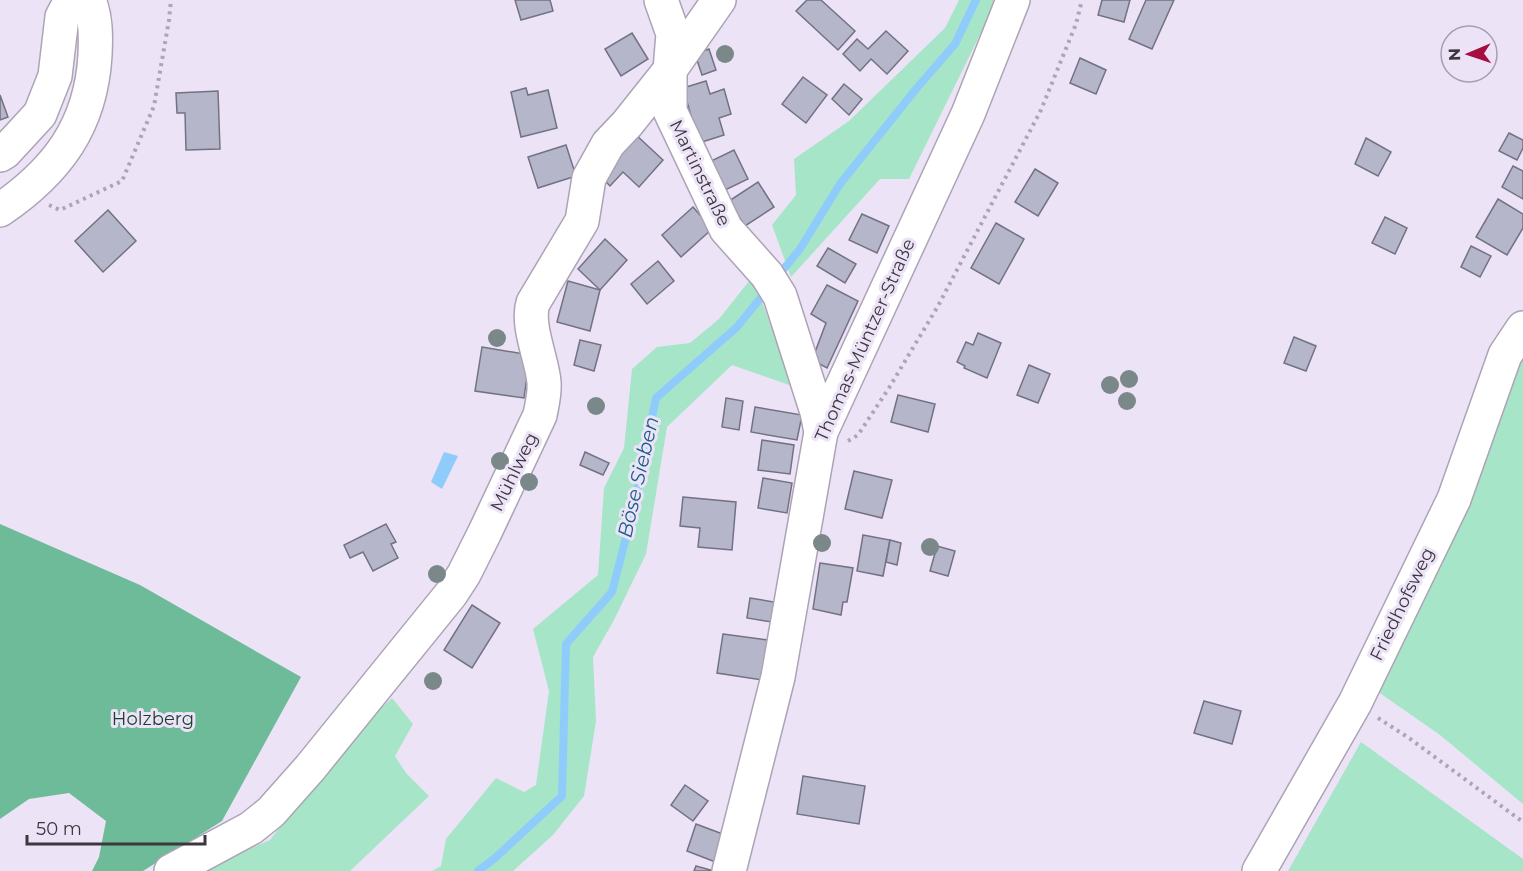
<svg xmlns="http://www.w3.org/2000/svg" width="1523" height="871" viewBox="0 0 1523 871" font-family="Montserrat,sans-serif">
<style>
.green{fill:#a6e5c8}
.forest{fill:#6ebb9a}
.water{fill:#90ccfb}
.lines{fill:none;stroke-linecap:round;stroke-linejoin:round}
.stream{stroke:#90ccfb;stroke-width:8}
.building{fill:#b6b6ca;stroke:#727284;stroke-width:1.5}
.minor-casing{stroke:#aca3b5;stroke-width:36}
.major-casing{stroke:#aca3b5;stroke-width:36}
.path{stroke:#ada5b5;stroke-width:4;stroke-dasharray:3 4.5;stroke-linecap:butt}
.minor{stroke:#fff;stroke-width:33}
.major{stroke:#fff;stroke-width:33}
.tree{fill:#7a888a}
.labels{text-anchor:middle;dominant-baseline:central;stroke-width:6;stroke-linejoin:round;paint-order:stroke}
.street-label{font-size:18px;fill:#3b373f;stroke:#ede3f7}
.park-label{font-size:18px;fill:#1b3e30;stroke:#ede3f7}
.water-label{font-size:20px;font-style:italic;fill:#195d89;stroke:#ede3f7}
</style>
<rect width="100%" height="100%" fill="#ede3f7"/>
<!-- green -->
<g class="green">
<path d="M959,0H997L909,179H880L791,277L772,225L796,195L794,159L849,121L945,28Z"/>
<path d="M753,276L792,386L732,365L667,427L646,554L614,620L593,657L596,721L584,796L553,835L513,871H432L441,866L446,839L496,778L524,792L536,785L549,691L533,629L598,575L604,488L624,448L632,369L657,347L690,343L719,319Z"/>
<path d="M1523,352V804L1440,735L1374,689Z"/>
<path d="M392,698L413,724L395,756L406,773L429,796L350,871H200L270,840L348,739Z"/>
<path d="M1361,742L1523,859V871H1288Z"/>
</g>
<!-- forest -->
<path class="forest" d="M0,524L140,585L301,677L222,821L143,871H92L99,857L106,821L69,793L29,799L0,819Z"/>
<!-- water -->
<path class="water" d="M444,452L458,456L442,489L431,482Z"/>
<g class="lines">
<!-- stream -->
<g class="stream">
<path d="M778,276L800,249L840,184L916,89L955,44L976,0"/>
<path d="M478,871L495,858L562,796L566,644L612,592L633,510L656,398L737,327L767,290"/>
</g>
</g>
<!-- building -->
<g class="building">
<path d="M515,0H550L553,11L521,20Z"/>
<path d="M807,0H821L855,31L838,50L796,11Z"/>
<path d="M1102,0H1130L1124,22L1098,15Z"/>
<path d="M1146,0H1174L1152,49L1129,39Z"/>
<path d="M886,31L908,51L887,74L871,59L860,71L843,54L857,39L868,49Z"/>
<path d="M632,33L648,59L621,76L605,49Z"/>
<path d="M709,49L716,70L702,75L695,54Z"/>
<path d="M1080,58L1106,70L1096,94L1070,83Z"/>
<path d="M803,77L827,95L806,123L782,104Z"/>
<path d="M706,81L710,94L724,89L731,114L719,118L724,135L699,143L683,88Z"/>
<path d="M844,84L862,99L849,115L832,99Z"/>
<path d="M526,88L528,95L548,90L557,128L521,137L511,92Z"/>
<path d="M218,91L220,149L186,150L185,113H177L176,93Z"/>
<path d="M0,95L8,117L0,120Z"/>
<path d="M1509,133L1523,140V148L1517,160L1499,151Z"/>
<path d="M635,134L663,160L639,187L623,172L610,186L598,174Z"/>
<path d="M1366,138L1391,152L1378,176L1355,164Z"/>
<path d="M566,145L576,176L538,188L528,157Z"/>
<path d="M734,150L748,179L721,192L707,163Z"/>
<path d="M1513,166L1523,171V199L1502,187Z"/>
<path d="M1035,169L1058,183L1038,216L1015,202Z"/>
<path d="M758,182L774,207L745,226L729,201Z"/>
<path d="M1498,199L1523,214V228L1507,255L1476,237Z"/>
<path d="M693,207L712,229L681,257L662,235Z"/>
<path d="M108,210L136,241L103,272L75,241Z"/>
<path d="M862,214L889,226L877,253L849,240Z"/>
<path d="M1385,217L1407,228L1395,254L1372,243Z"/>
<path d="M996,223L1024,239L999,284L971,268Z"/>
<path d="M605,239L627,260L600,290L578,269Z"/>
<path d="M1471,246L1491,256L1480,277L1461,267Z"/>
<path d="M828,248L856,264L845,283L817,266Z"/>
<path d="M658,261L674,281L647,304L631,284Z"/>
<path d="M568,281L600,290L590,331L557,322Z"/>
<path d="M827,285L858,301L827,368L812,360L826,323L811,314Z"/>
<path d="M978,333L1001,343L987,378L964,368L965,366L957,362L966,342L973,345Z"/>
<path d="M1294,337L1316,346L1306,371L1284,363Z"/>
<path d="M580,340L601,345L594,371L574,365Z"/>
<path d="M482,347L530,355L524,398L475,391Z"/>
<path d="M1029,365L1050,374L1038,403L1017,395Z"/>
<path d="M898,395L935,404L928,432L891,422Z"/>
<path d="M726,398L743,401L739,430L722,427Z"/>
<path d="M755,407L802,415L797,440L751,432Z"/>
<path d="M762,440L794,445L790,474L758,470Z"/>
<path d="M585,452L609,463L603,475L580,465Z"/>
<path d="M854,471L892,480L882,518L845,509Z"/>
<path d="M763,478L792,483L787,513L758,508Z"/>
<path d="M683,497L736,502L732,550L698,547L700,528L680,526Z"/>
<path d="M386,524L396,542L391,544L398,558L373,571L363,552L350,558L344,545Z"/>
<path d="M863,535L890,540L883,576L857,571Z"/>
<path d="M890,540L901,543L897,565L886,562Z"/>
<path d="M937,546L955,551L948,576L930,571Z"/>
<path d="M820,563L853,568L847,602H843L841,615L813,609Z"/>
<path d="M750,598L774,602L772,622L747,618Z"/>
<path d="M472,605L500,623L472,668L444,650Z"/>
<path d="M723,634L768,640L762,680L717,673Z"/>
<path d="M1204,701L1241,711L1232,744L1194,733Z"/>
<path d="M803,776L865,786L859,824L797,814Z"/>
<path d="M685,785L708,801L693,821L671,805Z"/>
<path d="M696,824L728,836L718,863L687,851Z"/>
<path d="M696,866L714,871H694Z"/>
</g>
<g class="lines">
<defs>
<g id="minor">
<path d="M661,0L673,34L670,70V111L726,229L767,275L780,296L817,412L821,432"/>
<path d="M0,155L5,152L40,114L55,76L62,17L71,0"/>
<path d="M171,871L251,828L271,812L310,768L451,594L464,574L485,532L540,415C542,404 545,394 544,382C542,359 526,325 533,303L582,221L589,178L608,144L627,124L670,70L719,0"/>
<path d="M729,871L778,677L821,432L968,114L1013,0"/>
<path d="M1259,871L1355,703L1454,499L1505,355L1523,328"/>
</g>
<path id="major" d="M0,210C57,171 91,126 95,55C96,36 96,17 89,0"/>
</defs>
<!-- minor casing -->
<use href="#minor" class="minor-casing"/>
<!-- major casing -->
<use href="#major" class="major-casing"/>
<!-- path -->
<g class="path">
<path d="M49,205L60,210L122,181L154,106L169,20L171,0"/>
<path d="M848,441L858,435L889,388L938,306L1041,110L1076,24L1082,0"/>
<path d="M1378,718L1409,738L1523,822"/>
</g>
<!-- minor -->
<use href="#minor" class="minor"/>
<!-- major -->
<use href="#major" class="major"/>
</g>
<!-- trees -->
<g class="tree">
<circle cx="725" cy="54" r="9"/>
<circle cx="497" cy="338" r="9"/>
<circle cx="1129" cy="379" r="9"/>
<circle cx="1110" cy="385" r="9"/>
<circle cx="1127" cy="401" r="9"/>
<circle cx="596" cy="406" r="9"/>
<circle cx="500" cy="461" r="9"/>
<circle cx="529" cy="482" r="9"/>
<circle cx="822" cy="543" r="9"/>
<circle cx="930" cy="547" r="9"/>
<circle cx="437" cy="574" r="9"/>
<circle cx="433" cy="681" r="9"/>
</g>
<g class="labels">
<!-- street labels -->
<g class="street-label">
<text transform="translate(700 173) rotate(64)">Martinstraße</text>
<text transform="translate(865 340) rotate(-66)">Thomas-Müntzer-Straße</text>
<text transform="translate(514 472) rotate(-64)">Mühlweg</text>
<text transform="translate(1402 604) rotate(-64)">Friedhofsweg</text>
</g>
<!-- park labels -->
<g class="park-label">
<text x="153" y="719">Holzberg</text>
</g>
<!-- water labels -->
<g class="water-label">
<text transform="translate(638 477) rotate(-77)">Böse Sieben</text>
</g>
</g>
<!-- north arrow -->
<g transform="translate(1469 54) rotate(268)"><circle r="28" fill="#ede3f7" stroke="#a69ead" stroke-width="1.5"/>
<path d="M0-4.5L10 22L0 15L-10 22Z" fill="#a60e41"/>
<text y="-9" font-size="16" font-weight="bold" text-anchor="middle" fill="#3b373f">N</text>
</g>
<!-- scale -->
<path d="M27 835v9h178v-9" fill="none" stroke="#3b373f" stroke-width="3"/>
<text x="36" y="835" font-size="18" fill="#3b373f" stroke="#ede3f7" stroke-width="4.5" paint-order="stroke">50 m</text>
</svg>
